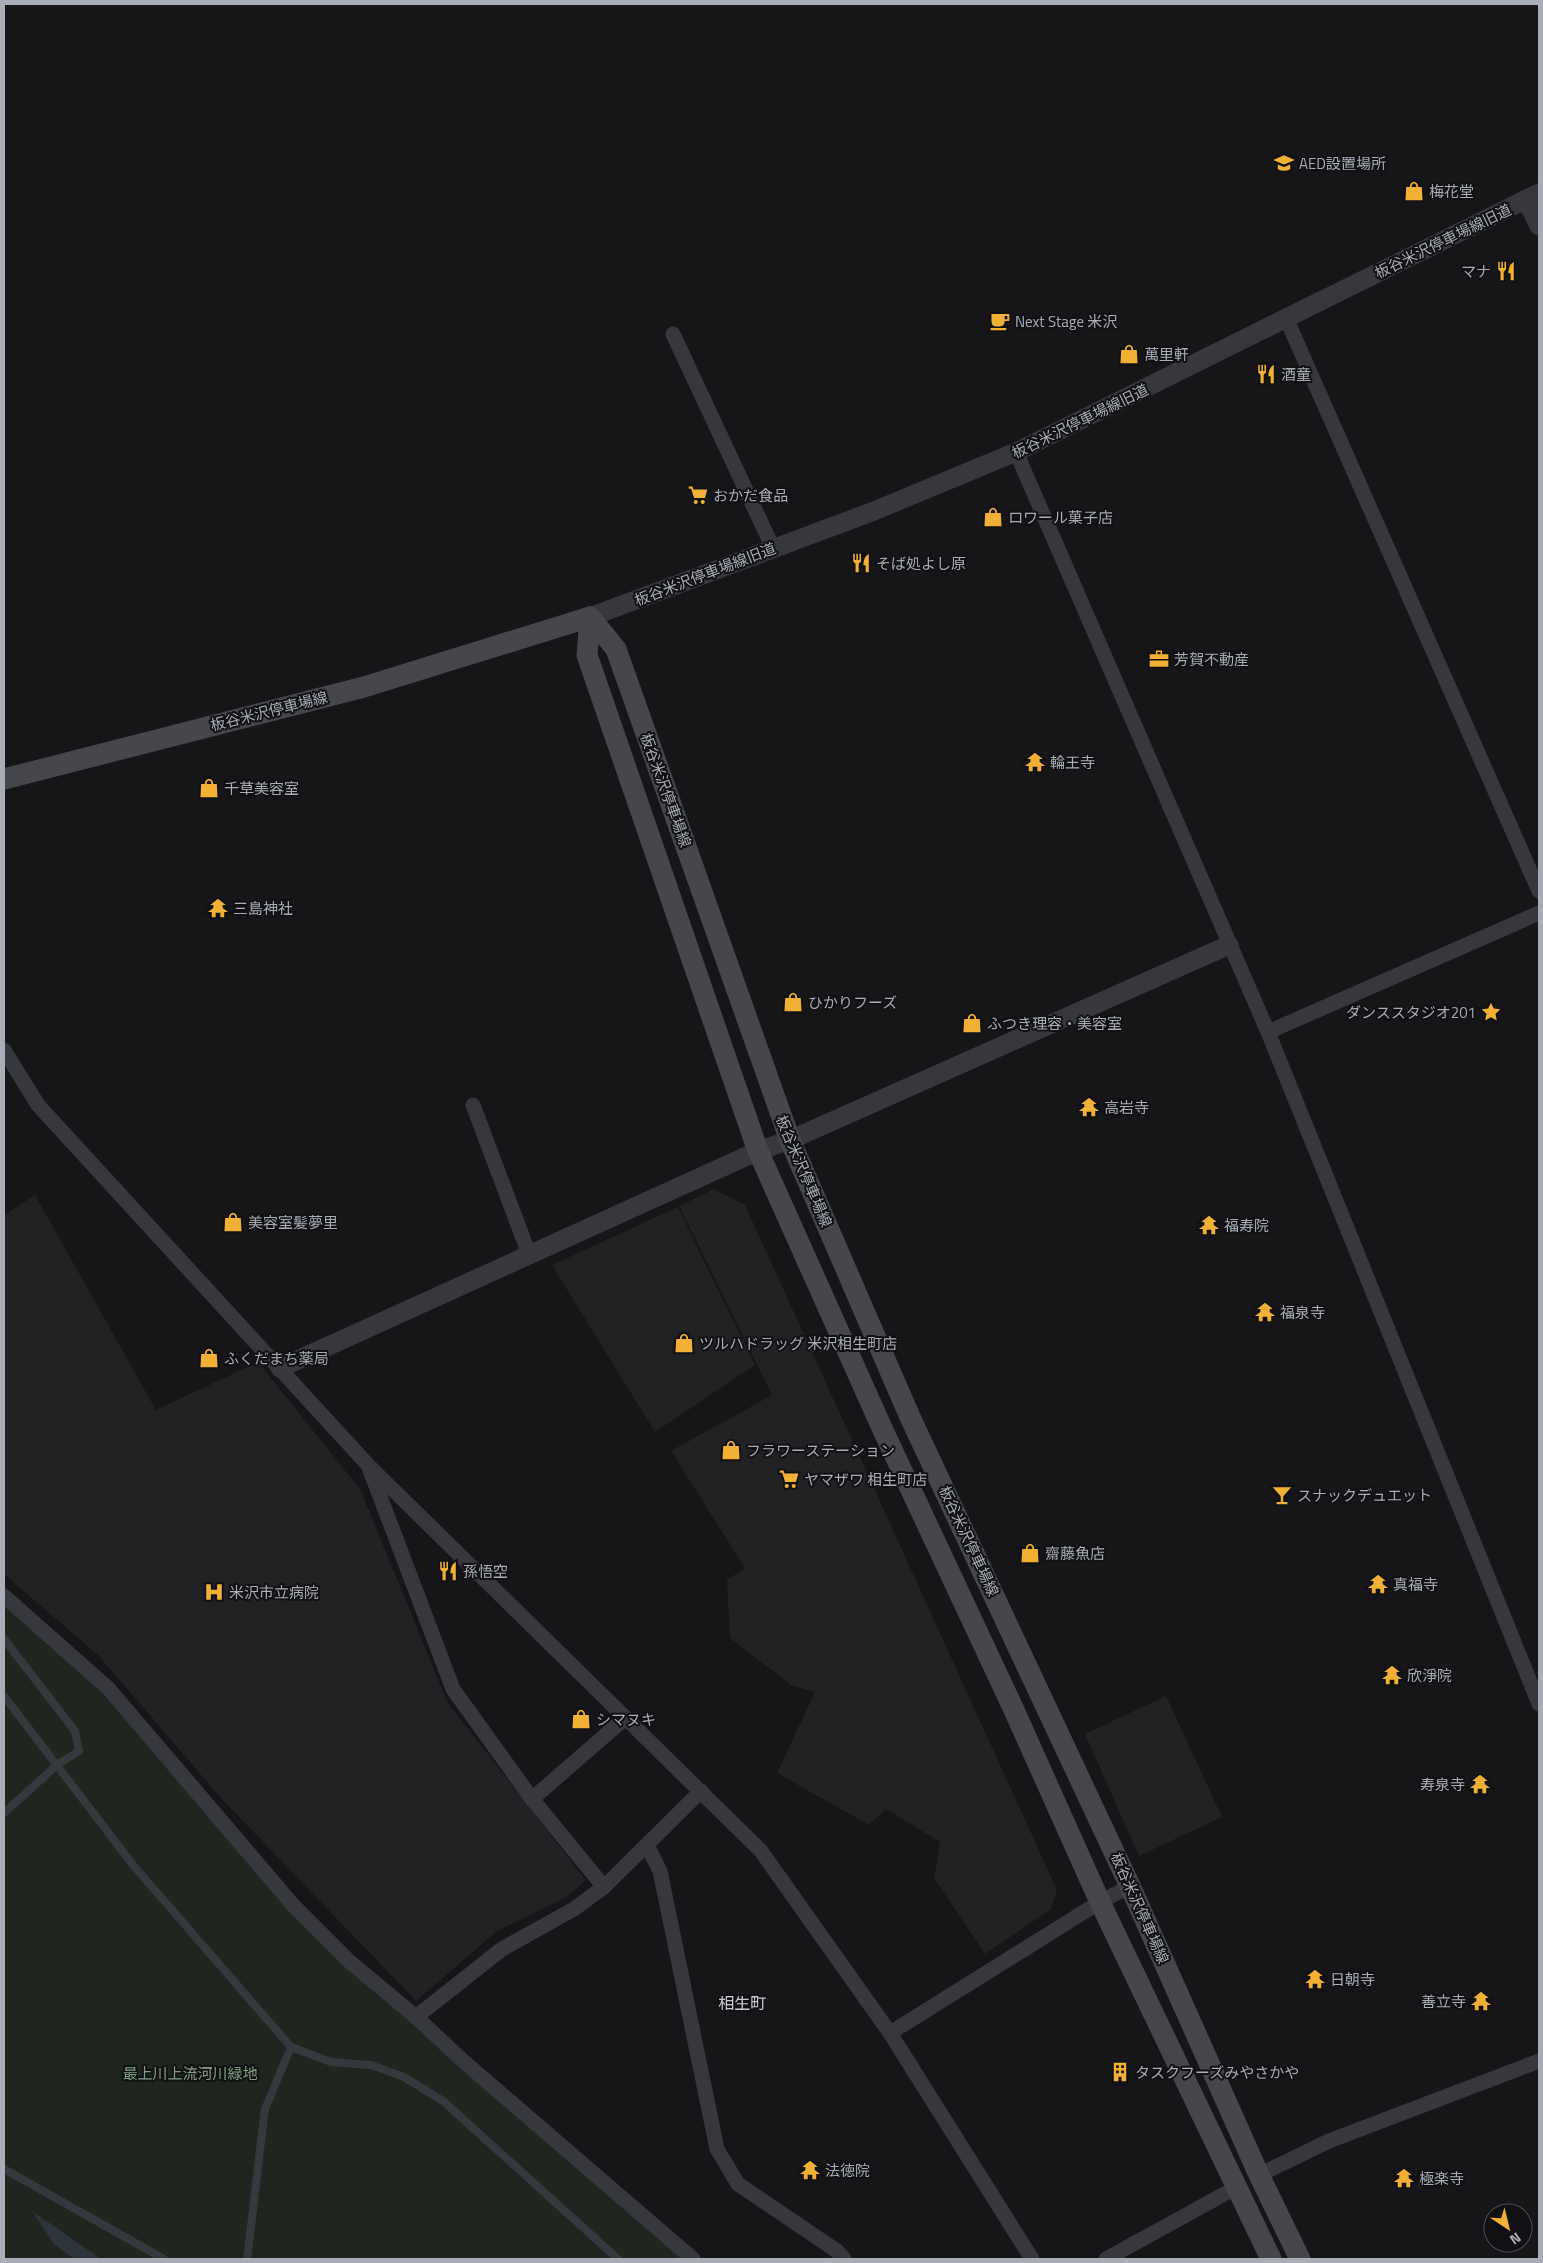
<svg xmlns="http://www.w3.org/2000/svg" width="1543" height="2263" viewBox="0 0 1543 2263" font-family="'Titillium Web','Noto Sans JP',sans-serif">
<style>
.built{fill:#222225}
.green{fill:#1e261f}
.water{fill:#2c353c}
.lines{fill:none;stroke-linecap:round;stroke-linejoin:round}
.service{stroke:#37383d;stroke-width:8}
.minor{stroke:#37383d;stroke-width:15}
.tertiary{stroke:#37383d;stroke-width:19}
.secondary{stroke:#45474d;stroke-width:21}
.labels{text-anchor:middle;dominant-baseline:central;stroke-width:4;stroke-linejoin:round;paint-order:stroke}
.poi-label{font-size:15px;fill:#a8adb8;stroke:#111113;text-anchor:start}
.street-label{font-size:15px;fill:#a8adb8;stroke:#111113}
.park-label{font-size:15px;fill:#7fa381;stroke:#111113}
.neighbourhood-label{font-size:16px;fill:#c9ccd4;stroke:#111113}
</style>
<rect width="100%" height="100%" fill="#161618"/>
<!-- built -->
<g class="built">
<path d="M714,1189L745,1205L1057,1890L1051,1909L985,1954L934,1878L940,1842L886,1809L869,1825L777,1773L815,1692L791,1685L730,1638L727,1580L745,1568L671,1451L772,1395L679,1206Z"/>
<path d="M35,1195L156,1410L258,1362L360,1489L448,1703L586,1880L565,1898L497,1931L416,2001L220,1797L99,1656L4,1574V1215Z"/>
<path d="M678,1207L755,1365L655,1432L552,1265Z"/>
<path d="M1166,1696L1222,1817L1139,1856L1085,1734Z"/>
</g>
<!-- green -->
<path class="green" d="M4,1603L103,1692L291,1908L683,2259H4Z"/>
<!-- water -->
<path class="water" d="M32,2211L101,2259H74L54,2244Z"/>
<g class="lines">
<!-- service -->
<g class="service">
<path d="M4,1639L75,1731L79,1751L57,1765L4,1813"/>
<path d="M4,1696L133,1865L291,2047L331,2062L371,2065L404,2077L443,2101L618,2259"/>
<path d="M4,2169L164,2259"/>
<path d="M247,2259L265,2109L291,2047"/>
</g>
<!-- minor -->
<g class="minor">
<path d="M1286,318L1539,891"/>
<path d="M673,334L773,548"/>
<path d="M1016,452L1268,1032L1539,1704"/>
<path d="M1268,1032L1539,913"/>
<path d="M4,1050L38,1105L369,1466L761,1851L890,2033L1032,2259"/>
<path d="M473,1105L529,1254"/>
<path d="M370,1470L453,1689L532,1799"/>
<path d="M4,1596L108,1688L293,1905L349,1961L416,2017L462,2060L693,2259"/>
<path d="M647,1845L660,1871L717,2149L738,2184L837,2251L844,2259"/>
<path d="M604,1887L532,1799L624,1719"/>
<path d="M416,2017L502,1949L574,1909L604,1887L701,1791"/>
<path d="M890,2033L1100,1902L1130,1886"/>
<path d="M1259,2175L1329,2141L1539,2061"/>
<path d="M1106,2259L1237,2187"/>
</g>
<!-- tertiary -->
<g class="tertiary">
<path d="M1526,199L1539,226"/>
<path d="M590,617L874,511L1016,452L1539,193"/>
<path d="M280,1368L758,1151L790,1140L1229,945"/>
</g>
<!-- secondary -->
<g class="secondary">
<path d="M590,617L616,649L790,1140L910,1417L1130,1886L1259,2175L1300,2259"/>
<path d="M590,617L587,655L758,1151L882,1428L1014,1710L1100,1902L1271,2259"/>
<path d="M4,779L364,687L590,617"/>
</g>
</g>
<!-- icons -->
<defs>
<symbol id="school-bare" viewBox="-9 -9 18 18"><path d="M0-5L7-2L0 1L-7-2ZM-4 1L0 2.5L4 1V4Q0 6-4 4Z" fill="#f2b134" stroke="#111113" stroke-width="2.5" paint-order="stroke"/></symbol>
<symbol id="shop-bare" viewBox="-9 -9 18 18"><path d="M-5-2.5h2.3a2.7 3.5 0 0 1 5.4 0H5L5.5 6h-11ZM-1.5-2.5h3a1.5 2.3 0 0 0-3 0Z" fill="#f2b134" stroke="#111113" stroke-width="2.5" paint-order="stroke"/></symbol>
<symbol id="restaurant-bare" viewBox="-9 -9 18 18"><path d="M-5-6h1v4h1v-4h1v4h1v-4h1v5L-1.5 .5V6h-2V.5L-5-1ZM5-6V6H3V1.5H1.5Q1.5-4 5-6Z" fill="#f2b134" stroke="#111113" stroke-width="2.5" paint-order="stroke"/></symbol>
<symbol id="cafe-bare" viewBox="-9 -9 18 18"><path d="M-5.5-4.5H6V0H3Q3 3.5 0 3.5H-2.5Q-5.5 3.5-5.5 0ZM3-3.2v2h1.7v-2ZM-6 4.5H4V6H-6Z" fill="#f2b134" stroke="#111113" stroke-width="2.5" paint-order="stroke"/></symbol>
<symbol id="supermarket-bare" viewBox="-9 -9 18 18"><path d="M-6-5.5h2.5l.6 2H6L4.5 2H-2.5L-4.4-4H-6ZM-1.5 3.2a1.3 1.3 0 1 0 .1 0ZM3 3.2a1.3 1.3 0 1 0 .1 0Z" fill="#f2b134" stroke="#111113" stroke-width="2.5" paint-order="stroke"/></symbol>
<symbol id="office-bare" viewBox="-9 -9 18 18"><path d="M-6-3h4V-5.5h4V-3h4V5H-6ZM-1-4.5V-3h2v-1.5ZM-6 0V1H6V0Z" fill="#f2b134" stroke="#111113" stroke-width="2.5" paint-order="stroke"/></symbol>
<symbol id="temple-bare" viewBox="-9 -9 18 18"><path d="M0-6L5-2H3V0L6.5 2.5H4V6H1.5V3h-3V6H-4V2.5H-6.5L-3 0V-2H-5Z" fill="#f2b134" stroke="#111113" stroke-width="2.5" paint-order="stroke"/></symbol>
<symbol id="sight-bare" viewBox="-9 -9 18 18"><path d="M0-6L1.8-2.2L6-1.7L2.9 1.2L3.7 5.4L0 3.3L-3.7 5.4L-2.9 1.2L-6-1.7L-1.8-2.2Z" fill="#f2b134" stroke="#111113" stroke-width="2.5" paint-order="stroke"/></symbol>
<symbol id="bar-bare" viewBox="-9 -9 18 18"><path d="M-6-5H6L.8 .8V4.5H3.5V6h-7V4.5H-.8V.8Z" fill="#f2b134" stroke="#111113" stroke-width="2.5" paint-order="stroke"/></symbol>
<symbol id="hospital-bare" viewBox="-9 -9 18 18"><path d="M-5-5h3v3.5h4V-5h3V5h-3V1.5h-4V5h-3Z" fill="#f2b134" stroke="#111113" stroke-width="2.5" paint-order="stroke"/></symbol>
<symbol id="building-bare" viewBox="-9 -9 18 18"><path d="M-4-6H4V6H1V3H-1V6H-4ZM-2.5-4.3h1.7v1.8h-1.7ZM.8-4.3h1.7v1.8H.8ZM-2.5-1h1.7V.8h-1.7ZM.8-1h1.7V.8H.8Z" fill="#f2b134" stroke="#111113" stroke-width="2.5" paint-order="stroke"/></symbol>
</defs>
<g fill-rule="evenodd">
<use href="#school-bare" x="1270" y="149" width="28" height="28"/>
<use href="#shop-bare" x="1400" y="177" width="28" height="28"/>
<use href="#restaurant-bare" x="1492" y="257" width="28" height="28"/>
<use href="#cafe-bare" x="986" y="307" width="28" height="28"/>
<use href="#shop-bare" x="1115" y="340" width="28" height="28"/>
<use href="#restaurant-bare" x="1252" y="360" width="28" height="28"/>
<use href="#supermarket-bare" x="684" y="481" width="28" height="28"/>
<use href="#shop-bare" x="979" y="503" width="28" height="28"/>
<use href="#restaurant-bare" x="847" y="549" width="28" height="28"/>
<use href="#office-bare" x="1145" y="645" width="28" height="28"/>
<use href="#temple-bare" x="1021" y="748" width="28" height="28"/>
<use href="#shop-bare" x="195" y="774" width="28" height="28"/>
<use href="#temple-bare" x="204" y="894" width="28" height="28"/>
<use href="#shop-bare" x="779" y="988" width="28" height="28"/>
<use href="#sight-bare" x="1477" y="998" width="28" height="28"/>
<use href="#shop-bare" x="958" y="1009" width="28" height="28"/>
<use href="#temple-bare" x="1075" y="1093" width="28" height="28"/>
<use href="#shop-bare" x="219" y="1208" width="28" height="28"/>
<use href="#temple-bare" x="1195" y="1211" width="28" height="28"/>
<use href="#temple-bare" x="1251" y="1298" width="28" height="28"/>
<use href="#shop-bare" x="670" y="1329" width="28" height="28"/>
<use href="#shop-bare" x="195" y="1344" width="28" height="28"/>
<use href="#shop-bare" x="717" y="1436" width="28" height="28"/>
<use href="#supermarket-bare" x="775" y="1465" width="28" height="28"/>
<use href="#bar-bare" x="1268" y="1481" width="28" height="28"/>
<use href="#shop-bare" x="1016" y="1539" width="28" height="28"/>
<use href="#restaurant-bare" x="434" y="1557" width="28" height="28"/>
<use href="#temple-bare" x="1364" y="1570" width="28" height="28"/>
<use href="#hospital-bare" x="200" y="1578" width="28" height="28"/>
<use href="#temple-bare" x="1378" y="1661" width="28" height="28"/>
<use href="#shop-bare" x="567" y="1705" width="28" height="28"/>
<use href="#temple-bare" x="1466" y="1770" width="28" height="28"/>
<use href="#temple-bare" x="1301" y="1965" width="28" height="28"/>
<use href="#temple-bare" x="1467" y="1987" width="28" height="28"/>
<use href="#building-bare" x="1106" y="2058" width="28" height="28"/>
<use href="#temple-bare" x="796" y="2156" width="28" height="28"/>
<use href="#temple-bare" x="1390" y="2164" width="28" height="28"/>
</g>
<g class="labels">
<!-- poi labels -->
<g class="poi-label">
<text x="1299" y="163">AED設置場所</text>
<text x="1429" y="191">梅花堂</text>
<text x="1491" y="271" text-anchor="end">マナ</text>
<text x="1015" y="321">Next Stage 米沢</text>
<text x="1144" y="354">萬里軒</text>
<text x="1281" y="374">酒童</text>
<text x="713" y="495">おかだ食品</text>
<text x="1008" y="517">ロワール菓子店</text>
<text x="876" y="563">そば処よし原</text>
<text x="1174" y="659">芳賀不動産</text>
<text x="1050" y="762">輪王寺</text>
<text x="224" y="788">千草美容室</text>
<text x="233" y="908">三島神社</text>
<text x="808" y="1002">ひかりフーズ</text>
<text x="1476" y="1012" text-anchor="end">ダンススタジオ201</text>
<text x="987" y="1023">ふつき理容・美容室</text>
<text x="1104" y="1107">高岩寺</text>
<text x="248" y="1222">美容室髪夢里</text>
<text x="1224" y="1225">福寿院</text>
<text x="1280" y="1312">福泉寺</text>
<text x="699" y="1343">ツルハドラッグ 米沢相生町店</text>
<text x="224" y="1358">ふくだまち薬局</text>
<text x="746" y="1450">フラワーステーション</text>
<text x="804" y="1479">ヤマザワ 相生町店</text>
<text x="1297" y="1495">スナックデュエット</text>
<text x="1045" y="1553">齋藤魚店</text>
<text x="463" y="1571">孫悟空</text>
<text x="1393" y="1584">真福寺</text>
<text x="229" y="1592">米沢市立病院</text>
<text x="1407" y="1675">欣淨院</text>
<text x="596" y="1719">シマヌキ</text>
<text x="1465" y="1784" text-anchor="end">寿泉寺</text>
<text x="1330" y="1979">日朝寺</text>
<text x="1466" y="2001" text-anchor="end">善立寺</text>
<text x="1135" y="2072">タスクフーズみやさかや</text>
<text x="825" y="2170">法徳院</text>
<text x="1419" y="2178">極楽寺</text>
</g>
<!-- street labels -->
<g class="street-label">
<text transform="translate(1443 241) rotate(-26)">板谷米沢停車場線旧道</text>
<text transform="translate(1080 421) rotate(-26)">板谷米沢停車場線旧道</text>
<text transform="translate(705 574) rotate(-21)">板谷米沢停車場線旧道</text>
<text transform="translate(269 711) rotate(-14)">板谷米沢停車場線</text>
<text transform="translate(666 790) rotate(70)">板谷米沢停車場線</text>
<text transform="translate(804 1171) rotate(67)">板谷米沢停車場線</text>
<text transform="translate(969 1541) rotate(65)">板谷米沢停車場線</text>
<text transform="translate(1140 1908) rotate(66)">板谷米沢停車場線</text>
</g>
<!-- park labels -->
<g class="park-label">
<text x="190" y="2073">最上川上流河川緑地</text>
</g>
<!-- neighbourhood labels -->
<g class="neighbourhood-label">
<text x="742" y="2003">相生町</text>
</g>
</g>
<!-- border -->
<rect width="1543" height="2263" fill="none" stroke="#a8adb8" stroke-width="10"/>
<!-- north arrow -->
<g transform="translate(1508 2228) rotate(145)"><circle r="24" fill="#111113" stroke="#4d4f55"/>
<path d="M0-4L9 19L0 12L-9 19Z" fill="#f2b134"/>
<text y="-8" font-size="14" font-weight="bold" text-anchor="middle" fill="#a8adb8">N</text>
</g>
</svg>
